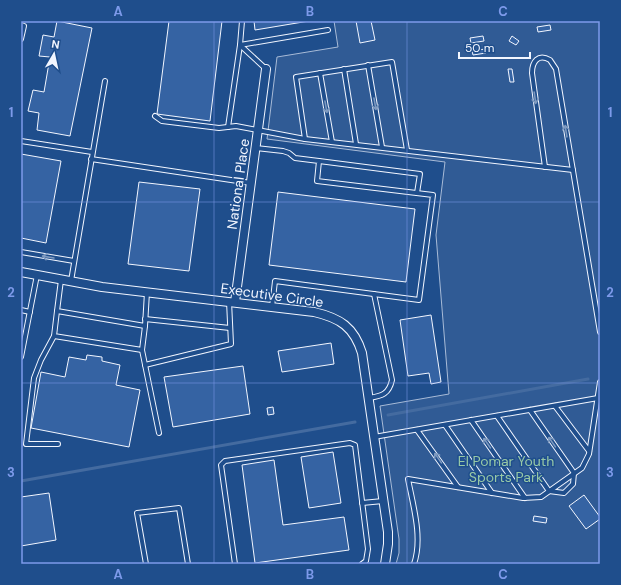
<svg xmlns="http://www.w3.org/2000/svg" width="621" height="585" viewBox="0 0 621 585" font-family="'DM Sans',sans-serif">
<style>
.green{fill:#305b95;stroke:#a8bbd7}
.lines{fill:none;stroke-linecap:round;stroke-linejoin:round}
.stream{stroke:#446ba0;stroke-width:3}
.building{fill:#3563a3;stroke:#f2f6ff}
.service-casing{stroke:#f2f6ff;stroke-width:6}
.minor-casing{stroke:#f2f6ff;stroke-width:10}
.service{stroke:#1f4e8c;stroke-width:4}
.minor{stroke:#1f4e8c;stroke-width:8}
.oneway{stroke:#7e9ac0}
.grid{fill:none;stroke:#7d9aea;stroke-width:1;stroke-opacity:0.55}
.labels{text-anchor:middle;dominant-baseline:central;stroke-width:3;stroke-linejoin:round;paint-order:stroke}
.street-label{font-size:14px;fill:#f2f6ff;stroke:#1f4e8c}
.park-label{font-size:14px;fill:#97c8a6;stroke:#1f4e8c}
.neatline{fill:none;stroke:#7d9aea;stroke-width:1.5}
.grid-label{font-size:13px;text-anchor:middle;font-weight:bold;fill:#7d9aea}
</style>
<rect width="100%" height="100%" fill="#1f4e8c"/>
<!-- green -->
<path class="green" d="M334,21H600V564H396L399,553V539L380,406L449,394L436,235L445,162L267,139L277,57L338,47Z"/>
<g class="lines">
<!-- stream -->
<g class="stream">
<path d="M388,415L588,379"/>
<path d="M21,481L355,422"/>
</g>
</g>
<!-- building -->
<g class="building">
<path d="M57,21L92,28L70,136L37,130L39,113L28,111L33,90L44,92L50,57L39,56L43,35L54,37Z"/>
<path d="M169,21H222L210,121L157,114Z"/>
<path d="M254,21H309L255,30Z"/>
<path d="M356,21H371L375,40L360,43Z"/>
<path d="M550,25L551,30L538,32L537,27Z"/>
<path d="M483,36L484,41L471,43L470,38Z"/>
<path d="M512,36L519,41L516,45L509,41Z"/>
<path d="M485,49L486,53L473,55L472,51Z"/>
<path d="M508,69H512L514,82H510Z"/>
<path d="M21,154L61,161L46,243L21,238Z"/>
<path d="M139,182L200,189L189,271L128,264Z"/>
<path d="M278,192L415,209L406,282L269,265Z"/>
<path d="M431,315L441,382L431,384L429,373L408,376L400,320Z"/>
<path d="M331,343L334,364L282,372L278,351Z"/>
<path d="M87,355L102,357V361L120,365L116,385L140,390L129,447L31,428L41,372L65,377L69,357L86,360Z"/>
<path d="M243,366L250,414L173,427L164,377Z"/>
<path d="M273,407L274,414L268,415L267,408Z"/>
<path d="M333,452L341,503L309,508L301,457Z"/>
<path d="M274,460L283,525L344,517L349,550L255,563L242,465Z"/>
<path d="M49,493L56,540L21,546V497Z"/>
<path d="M584,495L600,517V519L586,529L569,506Z"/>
<path d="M534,516L547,518L546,523L533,521Z"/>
</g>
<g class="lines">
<defs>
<g id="service">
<path d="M242,21L240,45L266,69"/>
<path d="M21,25L24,26L21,39"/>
<path d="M368,65L382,147"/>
<path d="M344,69L356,144"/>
<path d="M320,73L332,142"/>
<path d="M155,116L162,121L219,128L236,126L305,139L573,170"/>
<path d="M228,127L240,45L328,30"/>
<path d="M305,139L296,77L392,62L407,150"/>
<path d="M21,141L92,152"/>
<path d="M256,148L283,151L289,153L295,158L319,161L317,181L433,195L419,300L275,281L272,307"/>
<path d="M91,159L251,183"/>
<path d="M319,161L420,174L417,193"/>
<path d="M545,167L532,73C532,62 538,53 550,60L556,69L600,332"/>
<path d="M21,252L74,261"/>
<path d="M61,280L57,311L145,326L147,292"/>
<path d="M71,281L105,81"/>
<path d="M21,310L30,312"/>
<path d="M57,311L54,336L142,350L145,326"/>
<path d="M145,319L230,328"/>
<path d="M54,336L41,360L34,378L26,444H58"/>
<path d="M142,350L159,433"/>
<path d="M21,357L37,275"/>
<path d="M145,365L231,344L229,301"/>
<path d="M369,398C382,396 389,394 392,380L374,294"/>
<path d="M555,406L589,451"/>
<path d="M497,416L549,491L564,493L573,484L574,473L530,410"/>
<path d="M471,420L525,498"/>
<path d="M445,425L492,493"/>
<path d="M417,430L458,487"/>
<path d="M374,437L598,398"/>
<path d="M362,503L383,501"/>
<path d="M146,564L137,513L179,508L188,564"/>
<path d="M235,564L222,472L221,465L225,461L350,443L355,445L368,549L366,561L362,564"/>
<path d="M414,564C423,538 413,505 408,479L523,498L541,497L582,468L589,454L600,382"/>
</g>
<g id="minor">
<path d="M21,272L102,287L314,312C340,318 354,327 362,353L388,532V544L385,564"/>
<path d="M235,302L266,69"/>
</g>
</defs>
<!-- service casing -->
<use href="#service" class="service-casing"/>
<!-- minor casing -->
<use href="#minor" class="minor-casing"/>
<!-- service -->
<use href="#service" class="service"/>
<!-- minor -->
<use href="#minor" class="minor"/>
</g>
<!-- one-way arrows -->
<defs><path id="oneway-shaft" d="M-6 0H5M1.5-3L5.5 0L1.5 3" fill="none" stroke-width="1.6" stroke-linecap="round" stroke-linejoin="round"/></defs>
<g class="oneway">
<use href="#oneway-shaft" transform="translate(535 98) rotate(82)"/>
<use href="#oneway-shaft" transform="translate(375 104) rotate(80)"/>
<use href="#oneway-shaft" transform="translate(326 107) rotate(80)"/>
<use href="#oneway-shaft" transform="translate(566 131) rotate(-99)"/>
<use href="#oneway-shaft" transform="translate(48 257) rotate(-170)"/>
<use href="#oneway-shaft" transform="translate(552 442) rotate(-125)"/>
<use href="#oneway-shaft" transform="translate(487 443) rotate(-125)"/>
<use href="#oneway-shaft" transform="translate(438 458) rotate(-125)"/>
</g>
<!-- grid -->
<path class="grid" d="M214,21V564M407,21V564M21,202H600M21,383H600"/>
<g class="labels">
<!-- street labels -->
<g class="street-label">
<text transform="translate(238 184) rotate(-82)">National Place</text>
<text transform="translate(272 295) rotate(8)">Executive Circle</text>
</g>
<!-- park labels -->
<g class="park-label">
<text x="506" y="461">El Pomar Youth<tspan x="506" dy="16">Sports Park</tspan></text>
</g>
</g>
<!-- border -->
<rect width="621" height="585" fill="none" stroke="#1f4e8c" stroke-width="44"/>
<!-- north arrow -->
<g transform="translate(54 54) rotate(9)" stroke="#1f4e8c" stroke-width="3" paint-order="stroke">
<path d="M0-3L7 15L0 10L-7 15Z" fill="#f2f6ff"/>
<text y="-6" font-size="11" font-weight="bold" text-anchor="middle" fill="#f2f6ff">N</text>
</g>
<!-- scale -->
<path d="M459 52v6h71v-6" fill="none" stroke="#f2f6ff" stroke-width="2"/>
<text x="465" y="52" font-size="12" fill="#f2f6ff" stroke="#1f4e8c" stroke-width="3" paint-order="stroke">50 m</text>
<rect x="22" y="22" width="577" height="541" class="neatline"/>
<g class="grid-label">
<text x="118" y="16">A</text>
<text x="310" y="16">B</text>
<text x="503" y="16">C</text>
<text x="11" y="117">1</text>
<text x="610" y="117">1</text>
<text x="11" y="297">2</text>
<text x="610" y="297">2</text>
<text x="11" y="477">3</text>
<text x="610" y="477">3</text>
<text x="118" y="579">A</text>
<text x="310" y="579">B</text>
<text x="503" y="579">C</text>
</g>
</svg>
